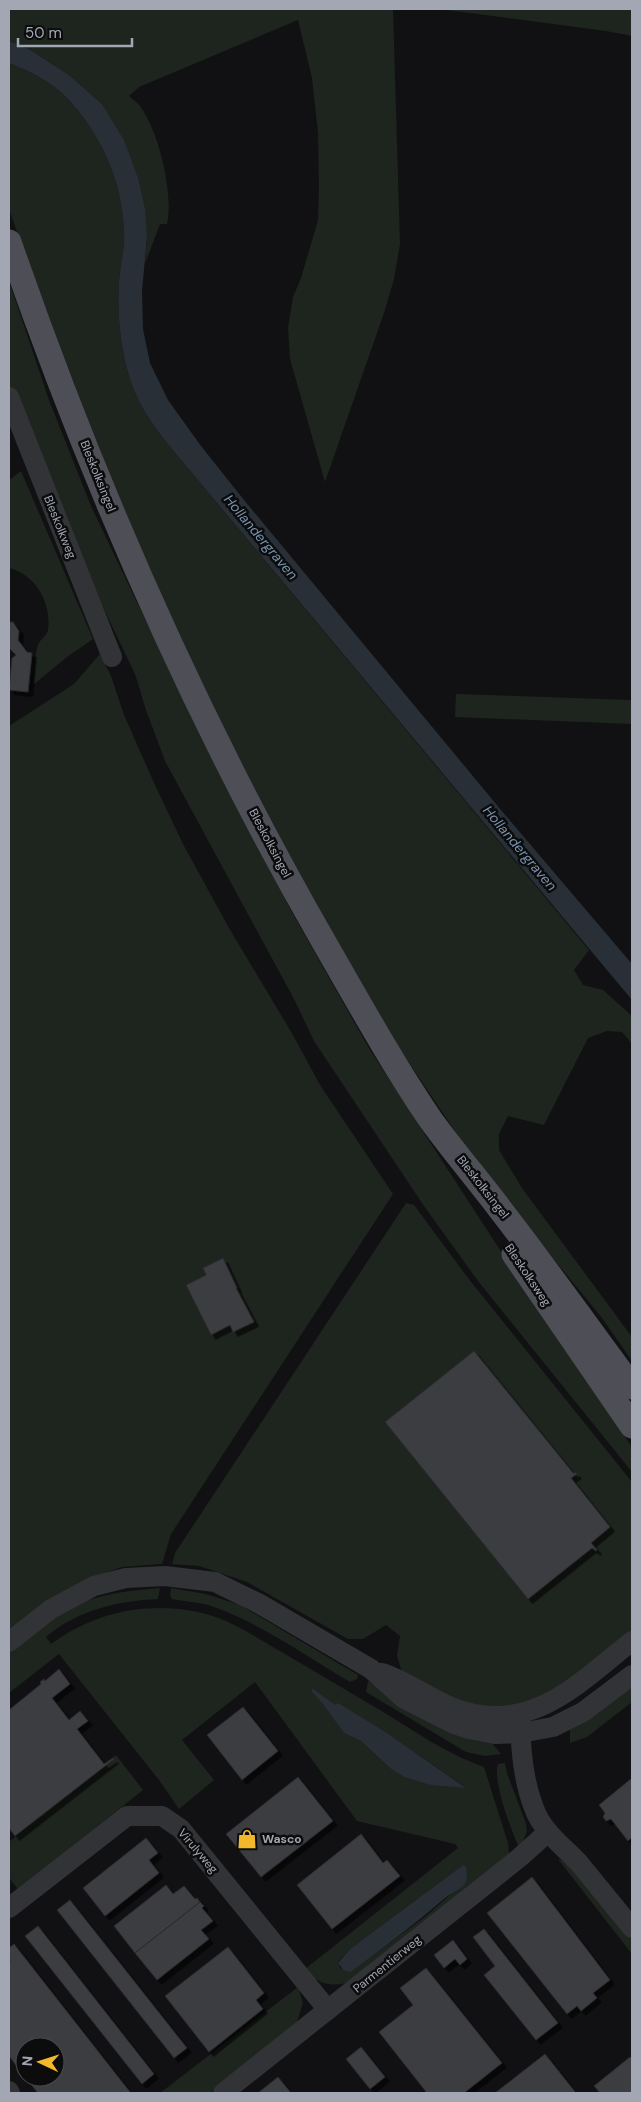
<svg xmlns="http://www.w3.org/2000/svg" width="641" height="2102" viewBox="0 0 641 2102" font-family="'DM Sans',sans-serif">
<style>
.green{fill:#1d251e;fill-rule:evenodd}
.water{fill:#282f36}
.building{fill:#3b3c40;stroke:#2b2b2f;filter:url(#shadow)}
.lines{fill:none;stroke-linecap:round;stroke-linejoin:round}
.minor{stroke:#323337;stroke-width:20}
.major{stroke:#4e4f56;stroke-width:25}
.labels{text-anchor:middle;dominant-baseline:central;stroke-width:5;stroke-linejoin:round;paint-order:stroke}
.street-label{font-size:12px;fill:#a2a7b3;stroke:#0c0c0d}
.poi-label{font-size:12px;font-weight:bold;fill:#a2a7b3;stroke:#0c0c0d;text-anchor:start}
.water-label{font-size:14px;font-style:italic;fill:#7893af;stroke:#0c0c0d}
</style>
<defs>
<filter id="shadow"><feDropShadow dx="4.5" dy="4.5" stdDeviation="0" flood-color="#0009"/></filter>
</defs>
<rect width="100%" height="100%" fill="#111113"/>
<!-- green -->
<g class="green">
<path d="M9,9H393L400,244L394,279L384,313L325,482L290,359L288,328L293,297L301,278L318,220L319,188L318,133L312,78L298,20L139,87L129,96C132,99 137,102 140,106C159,131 174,195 167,224H160L145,264L147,237L102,104L69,75L29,49L9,41Z"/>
<path d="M439,9H632V36L606,31Z"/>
<path d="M9,63C29,71 52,82 67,98C104,137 126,189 124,243C123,256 120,268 119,281C117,314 120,347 130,379C141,415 168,444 192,473L589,950L574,970L583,985L603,990L632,1016V1044L622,1032L607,1031L588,1038L544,1125L508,1116L499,1134V1150L522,1188L632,1337V1361L602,1318L484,1174L378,1017L347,966L206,695L138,546L41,301L9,209Z"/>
<path d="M9,281L49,400L91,506L186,705L289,907L370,1050L560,1342L632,1447V1472L478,1281L424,1206L314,1041L294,999L165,761L146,710L135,674L102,605L9,388Z"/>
<path d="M21,471L93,639L67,657L34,684C35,672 34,657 38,645C40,639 47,636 48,630C52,603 35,574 9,568V480Z"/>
<path d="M100,654L111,676L124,715L155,785L183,844L229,928L293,1035L320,1085L393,1194L171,1534L162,1564L122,1567L98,1576L9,1632V726L74,684Z"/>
<path d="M456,694L632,700V724L455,717Z"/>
<path d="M406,1203L414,1205L468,1278L632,1482V1633L591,1666L528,1706L465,1707L402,1672L397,1656L400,1636L386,1625L363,1639H348L247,1582L199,1566L172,1564L175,1553L183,1541Z"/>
<path d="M160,1588L158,1599C118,1601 77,1610 46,1637L51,1644C96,1611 152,1600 206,1614C233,1621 257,1638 280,1651C315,1672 350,1692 385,1713C417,1733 448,1754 484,1767L508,1843L509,1853L505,1859L352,1981C333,1988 318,1985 305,1969L458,1848L455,1844L357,1821L255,1682L182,1740L214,1780L179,1809L159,1780L59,1654L9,1693V1653C25,1641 40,1626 57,1615C88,1595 124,1591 160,1588ZM312,1688L335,1706L387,1733L465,1787L404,1777L391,1769L361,1741L344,1733L323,1703L312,1692ZM463,1865L459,1890L451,1894L426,1916L351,1972L340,1968L338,1962L350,1949Z"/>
<path d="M171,1588L206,1594L240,1605L358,1675L357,1679L350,1682C308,1657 260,1623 214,1607C200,1602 186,1602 172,1599L170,1596Z"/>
<path d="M368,1681L413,1709L491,1742L501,1754L485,1756L466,1752L366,1692Z"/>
<path d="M632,1687V1702L587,1737L570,1743V1729Z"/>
<path d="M116,1755L143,1790L18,1889L9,1878V1842Z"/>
<path d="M505,1763L507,1773L526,1824L527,1831L520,1850C512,1832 492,1781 498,1764Z"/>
<path d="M558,1859L570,1863L632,1933V1954Z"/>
<path d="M298,1987L303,2003L297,2022L210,2093H160Z"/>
</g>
<!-- water -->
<g class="water">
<path d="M9,41L29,49L69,75L102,104L124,140L138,178L145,209L147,237L142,291L143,329L150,363L168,400L201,446L244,500L501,810L632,964V1000L192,473C168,444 141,415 130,379C120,347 117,314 119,281C120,268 123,256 124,243C126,190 104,137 67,98C52,82 29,71 9,63Z"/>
<path d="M312,1688L335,1705L338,1703L387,1733L466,1788L431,1785L404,1777L391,1769L361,1741L344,1733L323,1704L312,1692Z"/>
<path d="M463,1865L466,1867C467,1873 468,1880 464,1885C459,1891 451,1893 445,1898C415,1924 383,1948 351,1972C342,1971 343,1969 338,1963L350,1949Z"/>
</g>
<!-- building -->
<g class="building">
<path d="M9,622H13L19,631L18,640L27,652L32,653L28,692L9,690L12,658L16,655L9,648Z"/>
<path d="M223,1258L237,1288H236L254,1322L233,1332L230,1325L211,1335L186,1285L206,1275L203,1268Z"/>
<path d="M474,1351L574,1474L575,1472L577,1474L571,1478L610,1527L591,1543L597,1550L596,1551L592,1548L528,1599L385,1422Z"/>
<path d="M59,1669L70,1684L52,1698L69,1720L80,1711L88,1721L77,1729L104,1764L113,1758L114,1759L15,1836L9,1828V1710L41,1684L40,1682L44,1679L45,1681Z"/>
<path d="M243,1707L278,1751L242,1780L207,1735Z"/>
<path d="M298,1777L333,1821L261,1877L226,1834Z"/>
<path d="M632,1778V1837L628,1841L611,1819L606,1821L603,1817L605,1813L599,1805Z"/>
<path d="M361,1834L383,1863L387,1860L400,1876L332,1929L297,1885Z"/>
<path d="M146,1838L158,1853L149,1860L159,1873L105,1916L83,1888Z"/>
<path d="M532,1877L610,1980L593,1993L597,1998L581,2011L577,2006L567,2014L487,1913Z"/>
<path d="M166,1885L173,1894L184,1886L195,1899L197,1898L200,1902L135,1953L114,1926Z"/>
<path d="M70,1900L187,2048L174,2058L57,1910Z"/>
<path d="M200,1902L204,1906L202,1908L213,1921L201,1930L209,1939L157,1980L135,1953Z"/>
<path d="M38,1926L154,2074L142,2084L25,1936Z"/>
<path d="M484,1929L558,2023L536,2040L484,1975L495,1966L473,1937Z"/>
<path d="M453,1940L467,1959L460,1965L455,1959L444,1968L434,1955Z"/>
<path d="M14,1944L130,2092L129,2093H38L25,2077H55V2047H25V2077L9,2056V1964L10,1963L9,1948Z"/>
<path d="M228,1947L264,1993L256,2000L263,2009L209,2052L165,1996Z"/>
<path d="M426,1968L502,2063L464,2093H427L379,2032L413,2005L400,1988Z"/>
<path d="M361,2047L385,2077L370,2089L346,2059Z"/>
<path d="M545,2054L576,2093H495L504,2086Z"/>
<path d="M630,2057L632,2059V2093H600L594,2086Z"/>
<path d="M278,2077L291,2093H258Z"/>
</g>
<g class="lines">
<!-- minor -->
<g class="minor">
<path d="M9,397L112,657"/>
<path d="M9,1642L51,1609L94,1586L126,1578L165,1576L215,1582L258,1603L371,1669L403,1698L454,1724L469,1729L495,1734L520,1733L553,1727L583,1712L632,1675"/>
<path d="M382,1673C407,1681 427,1697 451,1707C527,1738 577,1685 632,1641"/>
<path d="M520,1721C521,1750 523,1780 534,1808C542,1831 563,1846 579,1863C597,1885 615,1907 632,1928"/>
<path d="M9,1908L127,1816H162L181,1829L328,2010"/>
<path d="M9,2091L10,2093"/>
<path d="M223,2093L519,1858L548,1832"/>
</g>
<!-- major -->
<g class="major">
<path d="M9,242C93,485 197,721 325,944C359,1003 392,1063 430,1119C453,1151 479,1181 503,1213C547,1270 589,1329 632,1387"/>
<path d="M514,1254L632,1426"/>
</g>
</g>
<!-- icons -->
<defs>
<symbol id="shop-bare" viewBox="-9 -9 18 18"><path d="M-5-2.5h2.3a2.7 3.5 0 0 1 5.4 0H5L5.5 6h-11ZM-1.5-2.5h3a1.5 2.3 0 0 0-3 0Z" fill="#f2b72a" stroke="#0c0c0d" stroke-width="2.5" paint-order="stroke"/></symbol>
</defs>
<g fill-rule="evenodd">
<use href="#shop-bare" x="233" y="1825" width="28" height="28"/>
</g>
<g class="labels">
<!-- street labels -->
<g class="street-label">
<text transform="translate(98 476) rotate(68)">Bleskolksingel</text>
<text transform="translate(60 527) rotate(68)">Bleskolkweg</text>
<text transform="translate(270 843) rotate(62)">Bleskolksingel</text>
<text transform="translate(483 1187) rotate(52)">Bleskolksingel</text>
<text transform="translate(528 1275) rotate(56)">Bleskolksweg</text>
<text transform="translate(198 1851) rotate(50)">Virulyweg</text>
<text transform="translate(387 1964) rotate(-39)">Parmentierweg</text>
</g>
<!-- poi labels -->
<g class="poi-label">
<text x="262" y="1839">Wasco</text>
</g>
<!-- water labels -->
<g class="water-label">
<text transform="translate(261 537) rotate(50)">Hollandergraven</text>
<text transform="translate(520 848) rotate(50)">Hollandergraven</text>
</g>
</g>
<!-- border -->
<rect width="641" height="2102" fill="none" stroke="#a2a7b3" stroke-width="20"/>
<!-- north arrow -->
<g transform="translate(40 2062) rotate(274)"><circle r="24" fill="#0c0c0d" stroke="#484a4f"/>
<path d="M0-4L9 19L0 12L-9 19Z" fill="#f2b72a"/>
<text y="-8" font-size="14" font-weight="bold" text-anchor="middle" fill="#a2a7b3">N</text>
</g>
<!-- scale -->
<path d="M18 38v8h114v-8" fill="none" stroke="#a2a7b3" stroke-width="2.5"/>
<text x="25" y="38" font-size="15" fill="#a2a7b3" stroke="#0c0c0d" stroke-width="4" paint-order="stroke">50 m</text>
</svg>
